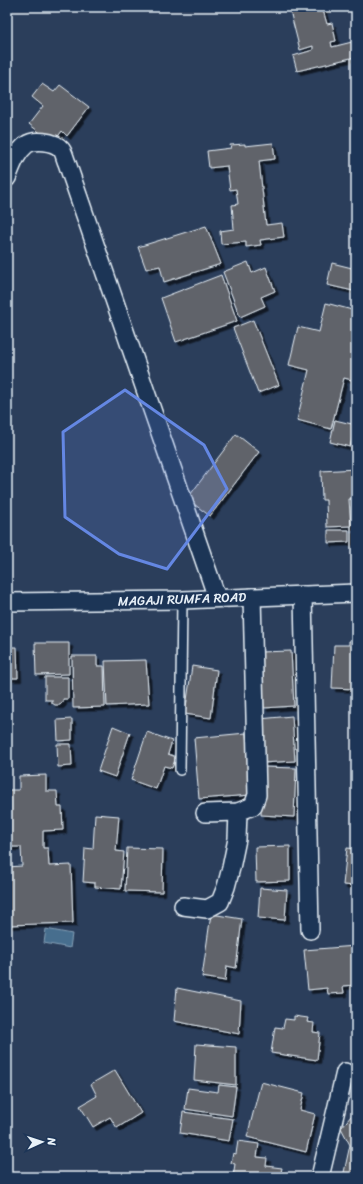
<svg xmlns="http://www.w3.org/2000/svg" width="363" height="1184" viewBox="0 0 363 1184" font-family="Sriracha,sans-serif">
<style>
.water{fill:#466e8e;stroke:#87a2b8}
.building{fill:#61636b;stroke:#e8f1f8;filter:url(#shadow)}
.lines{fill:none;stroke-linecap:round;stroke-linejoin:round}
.service-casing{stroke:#e8f1f8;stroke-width:12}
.minor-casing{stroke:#e8f1f8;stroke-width:20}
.service{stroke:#1d3557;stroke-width:9}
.minor{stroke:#1d3557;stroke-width:17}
.marked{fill:#6487e3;fill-opacity:0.2;stroke:#6487e3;stroke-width:3;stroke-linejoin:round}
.labels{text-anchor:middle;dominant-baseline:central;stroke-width:3.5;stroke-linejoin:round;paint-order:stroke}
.street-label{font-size:13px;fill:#e8f1f8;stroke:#1d3557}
</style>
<defs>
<filter id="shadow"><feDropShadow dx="3.5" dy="3.5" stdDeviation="0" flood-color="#0009"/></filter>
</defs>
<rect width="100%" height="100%" fill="#2b3e5b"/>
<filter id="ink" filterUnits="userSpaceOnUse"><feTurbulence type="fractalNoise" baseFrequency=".025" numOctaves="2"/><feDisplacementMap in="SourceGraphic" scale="8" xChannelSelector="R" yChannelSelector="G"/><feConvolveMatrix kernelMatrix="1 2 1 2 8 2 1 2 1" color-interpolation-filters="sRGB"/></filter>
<g filter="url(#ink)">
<!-- water -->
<path class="water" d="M46,929L72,934L70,948L44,943Z"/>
<!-- building -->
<g class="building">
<path d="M289,7H328V8L323,10L327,24L332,23L336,41L331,42L332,47L352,42L355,57L297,71L293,56L313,50V46L300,50Z"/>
<path d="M42,84L54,92L60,85L89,107L67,136L62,131L53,143L29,124L43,106L32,97Z"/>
<path d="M273,143L275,159L259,161L266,225L282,223L284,237L260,240L261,245L246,247V242L221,244L220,231L234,229L232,205L238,204L236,189L230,190L227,166L209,168L207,151L231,148L230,145L245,144V146Z"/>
<path d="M206,226L221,264L164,282L160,266L146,269L138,247Z"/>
<path d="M248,262L252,273L266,267L275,291L261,297L265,306L240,317L223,272Z"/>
<path d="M332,263L356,269V279L353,291L327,285Z"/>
<path d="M221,275L237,321L176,342L161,298Z"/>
<path d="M326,303L356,311V332L354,339L356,340V381L344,378L331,429L297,420L309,370L289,365L298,327L319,332Z"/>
<path d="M253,320L279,385L258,393L233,328Z"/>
<path d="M335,420L356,425L350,447L330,442Z"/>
<path d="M236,434L259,452L210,516L187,499Z"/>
<path d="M356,469V499H349L351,526L327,527L326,500H322L321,471Z"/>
<path d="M328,530H349V542L328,543Z"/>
<path d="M349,641H356V689L332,688L334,645H349Z"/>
<path d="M35,643H69V674L36,675Z"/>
<path d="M7,647H17L18,678H7Z"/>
<path d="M291,651L294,706L264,708L260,652Z"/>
<path d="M72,656H97V666H104L105,707L73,708Z"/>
<path d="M146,660L149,704L107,706L105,661Z"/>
<path d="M192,666L217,670L211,718L185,714Z"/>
<path d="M45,677H68V699H63V702L60,705H55L52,703V700H45Z"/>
<path d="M292,716L295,761L262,763L259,719Z"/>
<path d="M72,719V740L58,741L57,720Z"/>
<path d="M113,726L130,733L115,777L98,771Z"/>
<path d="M147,732L172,741L168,754L176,757L172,768L164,766L156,789L131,780Z"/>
<path d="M246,733L251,795L199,799L194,738Z"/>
<path d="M57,744H71L72,766L58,767Z"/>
<path d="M263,767L296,768L294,817L261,815Z"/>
<path d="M46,775V791H57L58,807H62L63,830L43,831V848H48L49,866L71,865L73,923L7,925V867L22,866L21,847H8L7,790H19V776Z"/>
<path d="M95,814L119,816L116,851L124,852L121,889L95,887V883L83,882L85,848L93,849Z"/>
<path d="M290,846V881L256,882L255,847Z"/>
<path d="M127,848L163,849L162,892L125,891Z"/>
<path d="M347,848L356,849V886L343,885Z"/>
<path d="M260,888L287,890L285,920L258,918Z"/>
<path d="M211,914L242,919L236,968L227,966L225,981L202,977Z"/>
<path d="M356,946V985L343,986L344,993L328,994L327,988L308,990L304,950Z"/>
<path d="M177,988L241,1001L239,1034L174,1021Z"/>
<path d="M294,1016L308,1018L307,1022L314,1023L313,1032L320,1033L317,1060L271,1053L275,1027L283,1028L285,1019L294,1020Z"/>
<path d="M196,1044L236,1047V1085L194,1080Z"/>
<path d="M115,1070L141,1113L117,1128L110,1117L93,1127L80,1106L97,1096L91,1084Z"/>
<path d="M261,1082L304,1093L300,1110L315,1114L306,1152L247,1137Z"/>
<path d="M219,1085L236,1087L232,1116L185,1109L188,1088L218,1092Z"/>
<path d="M356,1095V1177H343L350,1145L341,1128L352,1115Z"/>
<path d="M183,1112L233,1119L229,1141L180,1133Z"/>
<path d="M238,1141L259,1144L257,1157L267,1158L266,1166L282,1168L280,1177H233L235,1164L231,1163L233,1153L236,1154Z"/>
</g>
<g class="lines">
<defs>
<path id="service" d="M180,770L182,600"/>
<g id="minor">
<path d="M7,178C12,166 16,153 26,145C33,139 54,141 61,149C64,152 65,159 67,163L217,598"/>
<path d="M303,595L310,930"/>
<path d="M7,602L182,600L356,593"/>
<path d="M205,813L238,812L253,806L257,795L252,597"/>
<path d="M183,906L207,909L220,902L226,887L231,868L237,839L238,812"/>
<path d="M320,1177L345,1072"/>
</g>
</defs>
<!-- service casing -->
<use href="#service" class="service-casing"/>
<!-- minor casing -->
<use href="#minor" class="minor-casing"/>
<!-- service -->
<use href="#service" class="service"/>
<!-- minor -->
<use href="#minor" class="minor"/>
</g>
</g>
<!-- marked area -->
<path class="marked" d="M125,390L204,445L227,489L167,569L119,554L65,517L63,432Z"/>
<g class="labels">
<!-- street labels -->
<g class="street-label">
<text transform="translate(182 599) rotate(-2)">MAGAJI RUMFA ROAD</text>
</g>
</g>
<!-- margin -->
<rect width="363" height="1184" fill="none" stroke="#1d3557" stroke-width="24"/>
<rect x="12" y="12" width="339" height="1160" fill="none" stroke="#e8f1f8" stroke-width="1.5" filter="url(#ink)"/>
<!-- north arrow -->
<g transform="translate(42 1142) rotate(87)" stroke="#1d3557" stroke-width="3" paint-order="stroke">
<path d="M0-3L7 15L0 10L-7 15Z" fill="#e8f1f8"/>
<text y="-6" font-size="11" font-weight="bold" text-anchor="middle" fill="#e8f1f8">N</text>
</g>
</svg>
